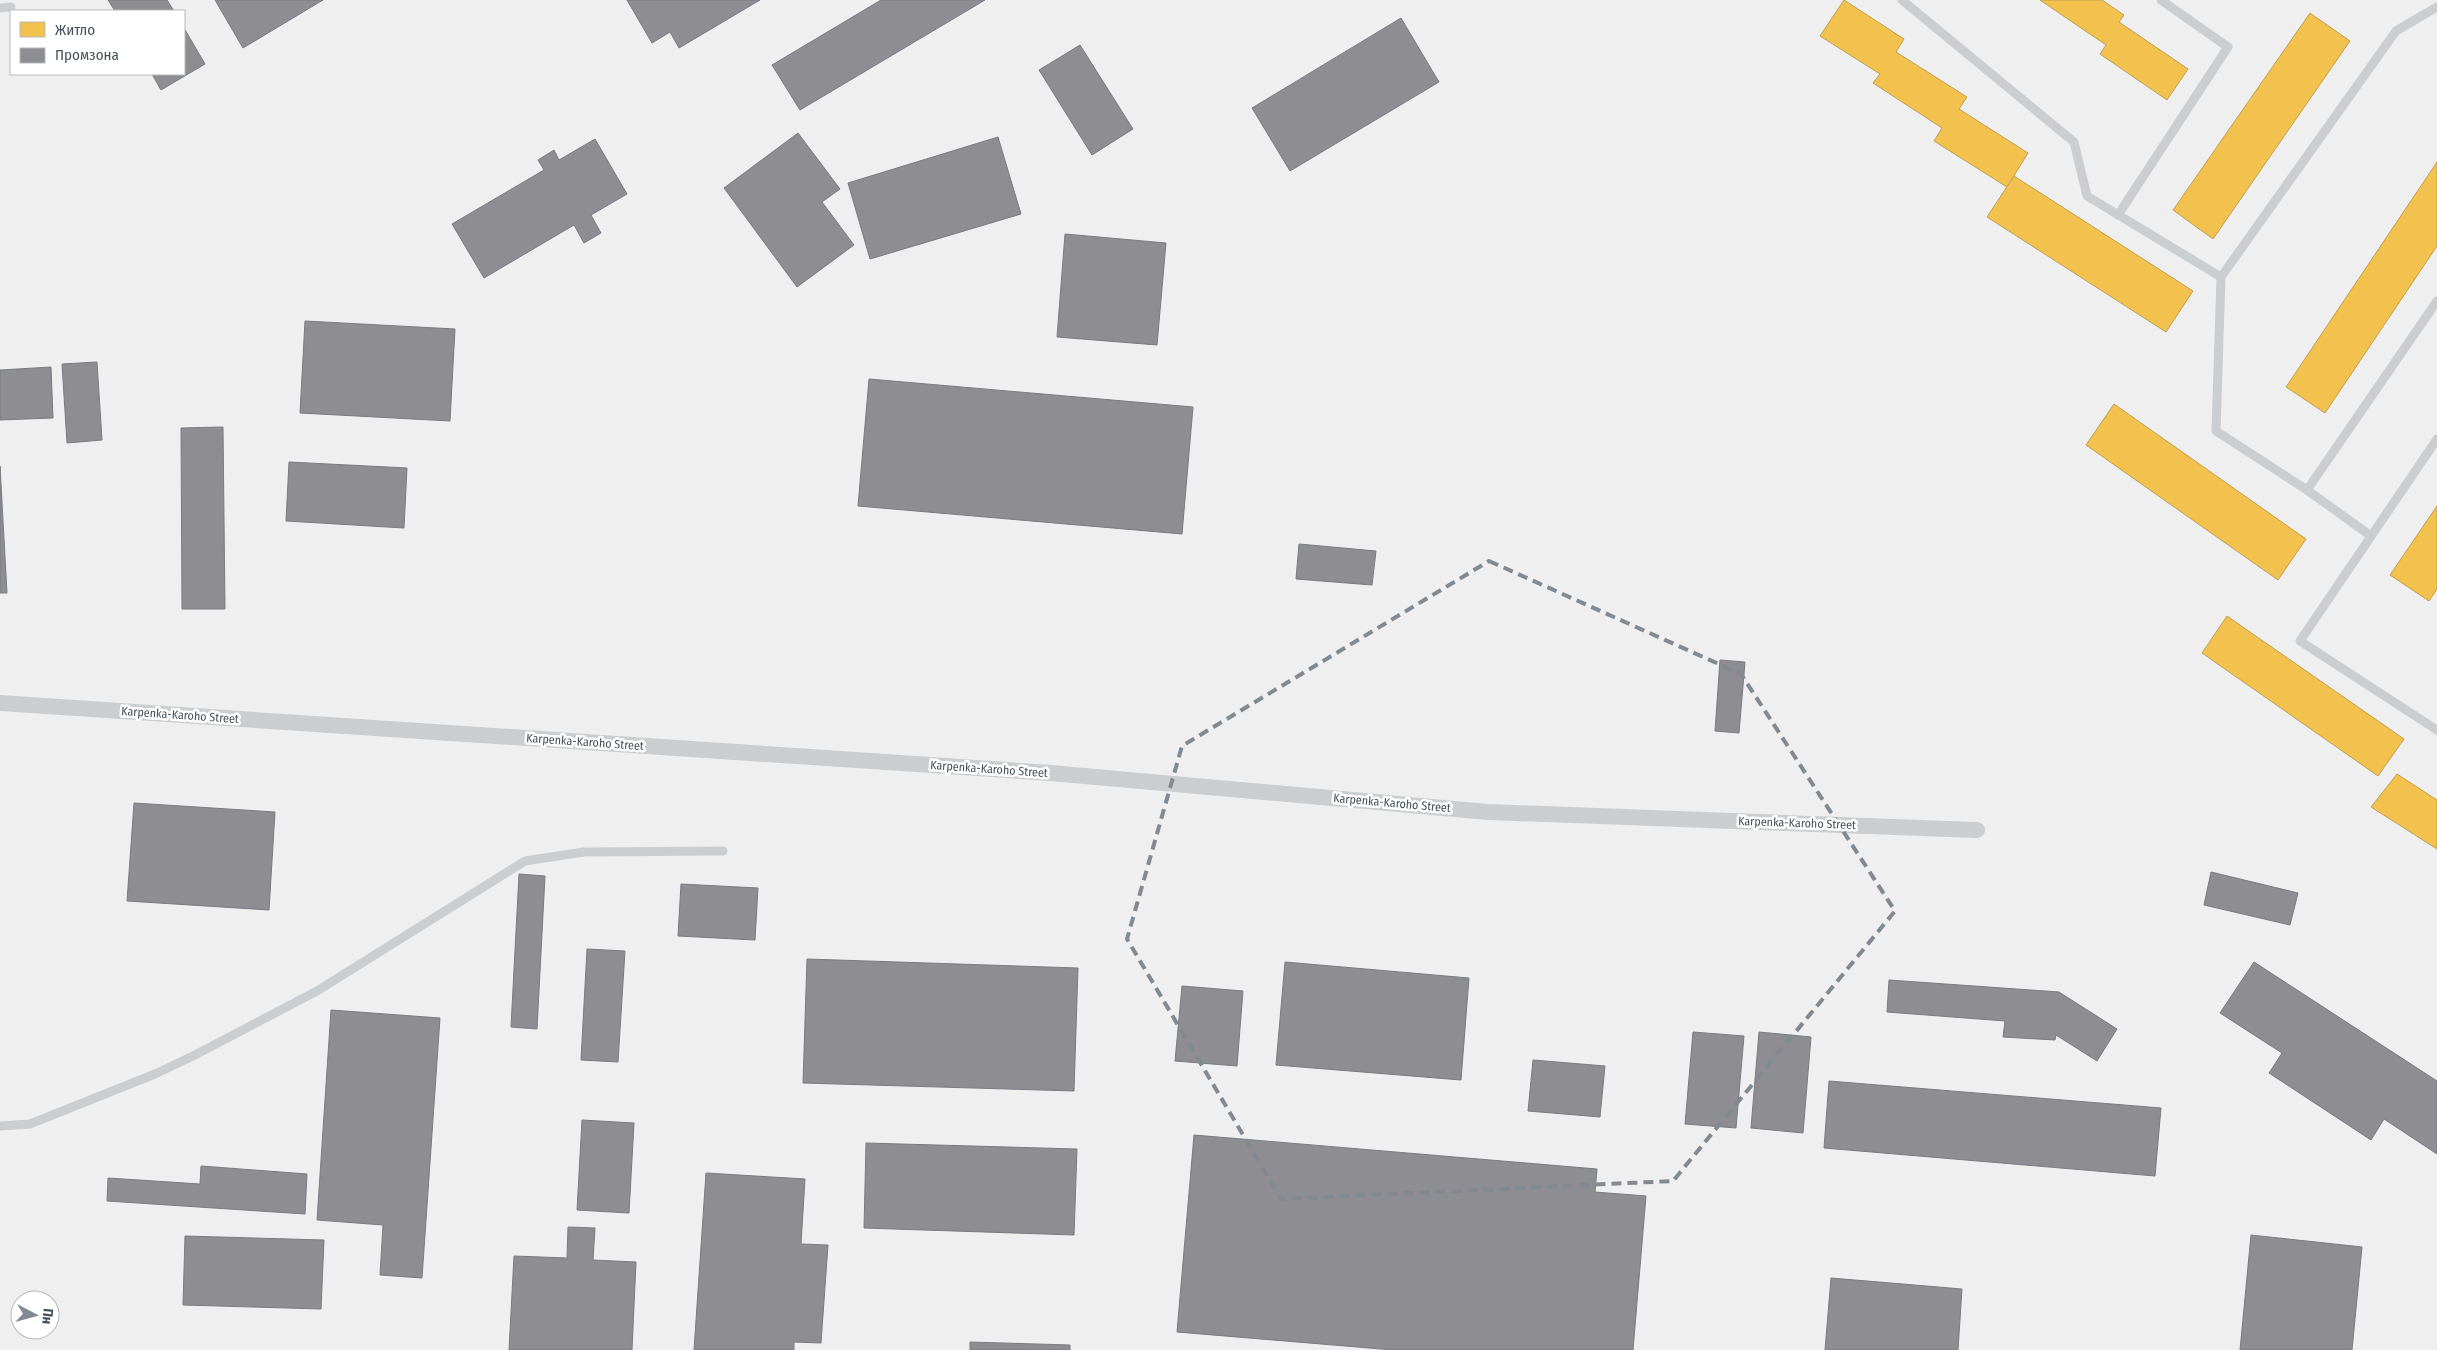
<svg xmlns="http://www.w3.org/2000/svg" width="2437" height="1350" viewBox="0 0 2437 1350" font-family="'Fira Sans Condensed',sans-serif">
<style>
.homes{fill:#f2c14e;stroke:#bea053}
.industry{fill:#8d8d92;stroke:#777c82}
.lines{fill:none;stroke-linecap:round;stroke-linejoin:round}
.lane{stroke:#cbced0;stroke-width:9}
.street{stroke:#cbced0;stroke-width:16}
.marked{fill:none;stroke:#818a91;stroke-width:4;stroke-dasharray:10 6;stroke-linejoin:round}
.labels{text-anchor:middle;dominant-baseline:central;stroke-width:5;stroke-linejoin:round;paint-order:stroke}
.street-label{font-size:12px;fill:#45535e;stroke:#fff}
</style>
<rect width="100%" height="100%" fill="#f0efef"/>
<!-- homes -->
<g class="homes">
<path d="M1844,0L1904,39L1896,52L1967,97L1959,109L2028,153L2007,187L1934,141L1942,128L1873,83L1880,74L1820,36Z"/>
<path d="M2040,0H2102L2124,15L2119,22L2188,69L2167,100L2100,54L2106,45Z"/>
<path d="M2310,13L2350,41L2213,239L2173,210Z"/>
<path d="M2437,162V246L2325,413L2286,387Z"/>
<path d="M2014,176L2193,291L2166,332L1987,217Z"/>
<path d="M2114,404L2306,539L2278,580L2086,445Z"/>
<path d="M2437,506V589L2429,601L2390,575Z"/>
<path d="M2227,616L2404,739L2378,776L2202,653Z"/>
<path d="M2397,774L2437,800V849L2371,807Z"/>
</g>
<!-- industry -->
<g class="industry">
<path d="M108,0H167L174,11H115Z"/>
<path d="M215,0H323L243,48Z"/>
<path d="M627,0H760L679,48L670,32L652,43Z"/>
<path d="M881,0H985L800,110L772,65Z"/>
<path d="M1401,18L1439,82L1290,171L1252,108Z"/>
<path d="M184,28L205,64L161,90L152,74H184Z"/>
<path d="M1080,45L1133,129L1092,155L1039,70Z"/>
<path d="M798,133L840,189L822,202L854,245L797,287L724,188Z"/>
<path d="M998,137L1021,214L870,259L848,183Z"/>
<path d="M595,139L627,194L591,215L601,233L584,243L574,225L484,278L452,224L544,170L538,160L554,150L559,160Z"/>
<path d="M1065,234L1166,243L1157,345L1057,337Z"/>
<path d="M305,321L455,329L450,421L300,413Z"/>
<path d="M97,362L102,440L67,443L62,364Z"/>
<path d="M51,367L53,418L0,420V370Z"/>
<path d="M869,379L1193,407L1182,534L858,506Z"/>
<path d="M223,427L225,609H182L181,428Z"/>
<path d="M289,462L407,468L404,528L286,521Z"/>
<path d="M0,466L7,593H0Z"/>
<path d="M1299,544L1376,551L1372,585L1296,579Z"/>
<path d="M1720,660L1745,662L1739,733L1715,731Z"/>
<path d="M134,803L275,812L269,910L127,901Z"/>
<path d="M2211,872L2298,893L2290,925L2204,905Z"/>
<path d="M519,874L545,876L537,1029L511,1027Z"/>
<path d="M681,884L758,888L755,940L678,936Z"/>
<path d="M587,949L625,951L618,1062L581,1060Z"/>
<path d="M807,959L1078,968L1074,1091L803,1083Z"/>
<path d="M1285,962L1469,978L1461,1080L1276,1065Z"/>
<path d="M2254,962L2437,1081V1154L2384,1119L2371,1140L2269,1073L2282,1053L2220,1013Z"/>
<path d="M1889,980L2059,992L2117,1029L2097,1061L2056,1035L2055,1040L2003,1037L2005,1021L1887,1012Z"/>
<path d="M1182,986L1243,991L1237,1066L1175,1061Z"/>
<path d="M331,1010L440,1018L422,1278L380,1275L383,1225L317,1220Z"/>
<path d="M1693,1032L1744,1036L1736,1128L1685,1124Z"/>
<path d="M1759,1032L1811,1037L1803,1133L1751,1128Z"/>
<path d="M1533,1060L1605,1066L1600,1117L1528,1111Z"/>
<path d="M1829,1081L2161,1108L2155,1176L1824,1148Z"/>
<path d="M582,1120L634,1123L629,1213L577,1210Z"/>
<path d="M1194,1135L1597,1169L1595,1192L1646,1196L1633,1350H1393L1177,1332Z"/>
<path d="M866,1143L1077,1149L1074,1235L864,1228Z"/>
<path d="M201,1166L307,1174L305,1214L107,1201L108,1178L200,1184Z"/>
<path d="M706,1173L805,1179L801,1244L828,1245L821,1343L794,1342V1350H694Z"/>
<path d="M568,1227L595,1228L593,1260L636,1262L632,1350H509L514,1256L567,1258Z"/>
<path d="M2251,1235L2362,1247L2352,1350H2240Z"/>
<path d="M185,1236L324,1240L321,1309L183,1305Z"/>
<path d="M1831,1278L1962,1289L1958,1350H1825Z"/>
<path d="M970,1342L1070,1345V1350H970Z"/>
</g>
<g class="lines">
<!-- lane -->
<g class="lane">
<path d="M1902,0L2074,142L2087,196L2221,277"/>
<path d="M0,8L11,7"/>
<path d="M2118,215L2228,47L2161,0"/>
<path d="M2437,439L2300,641L2437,730"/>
<path d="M2307,490L2216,431L2221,277L2396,31L2437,7"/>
<path d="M2371,536L2307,490L2437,301"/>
<path d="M0,1126L30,1124L155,1074L193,1056L317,991L525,861L584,852L723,851"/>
</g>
<!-- street -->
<path class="street" d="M0,703L1051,773L1488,812L1977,830"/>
</g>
<!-- marked area -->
<path class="marked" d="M1489,561L1741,674L1895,911L1673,1181L1281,1199L1127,939L1182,746Z"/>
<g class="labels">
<!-- street labels -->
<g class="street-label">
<text transform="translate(180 715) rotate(4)">Karpenka-Karoho Street</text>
<text transform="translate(585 742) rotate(4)">Karpenka-Karoho Street</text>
<text transform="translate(989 769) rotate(4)">Karpenka-Karoho Street</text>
<text transform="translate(1392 803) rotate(5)">Karpenka-Karoho Street</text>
<text transform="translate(1797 823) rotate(2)">Karpenka-Karoho Street</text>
</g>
</g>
<!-- legend -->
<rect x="10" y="10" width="175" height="65" fill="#ffffff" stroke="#b5babf"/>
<rect x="20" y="22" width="25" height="15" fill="#f2c14e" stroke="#b5babf"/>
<text x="55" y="35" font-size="15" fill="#45535e">Житло</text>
<rect x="20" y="48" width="25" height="15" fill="#8d8d92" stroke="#b5babf"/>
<text x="55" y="60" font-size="15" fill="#45535e">Промзона</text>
<!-- north arrow -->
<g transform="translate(35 1315) rotate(96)"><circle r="24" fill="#ffffff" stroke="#b5babf"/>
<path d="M0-4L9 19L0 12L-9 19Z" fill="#818a91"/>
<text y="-8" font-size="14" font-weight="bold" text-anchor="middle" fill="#45535e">Пн</text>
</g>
</svg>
